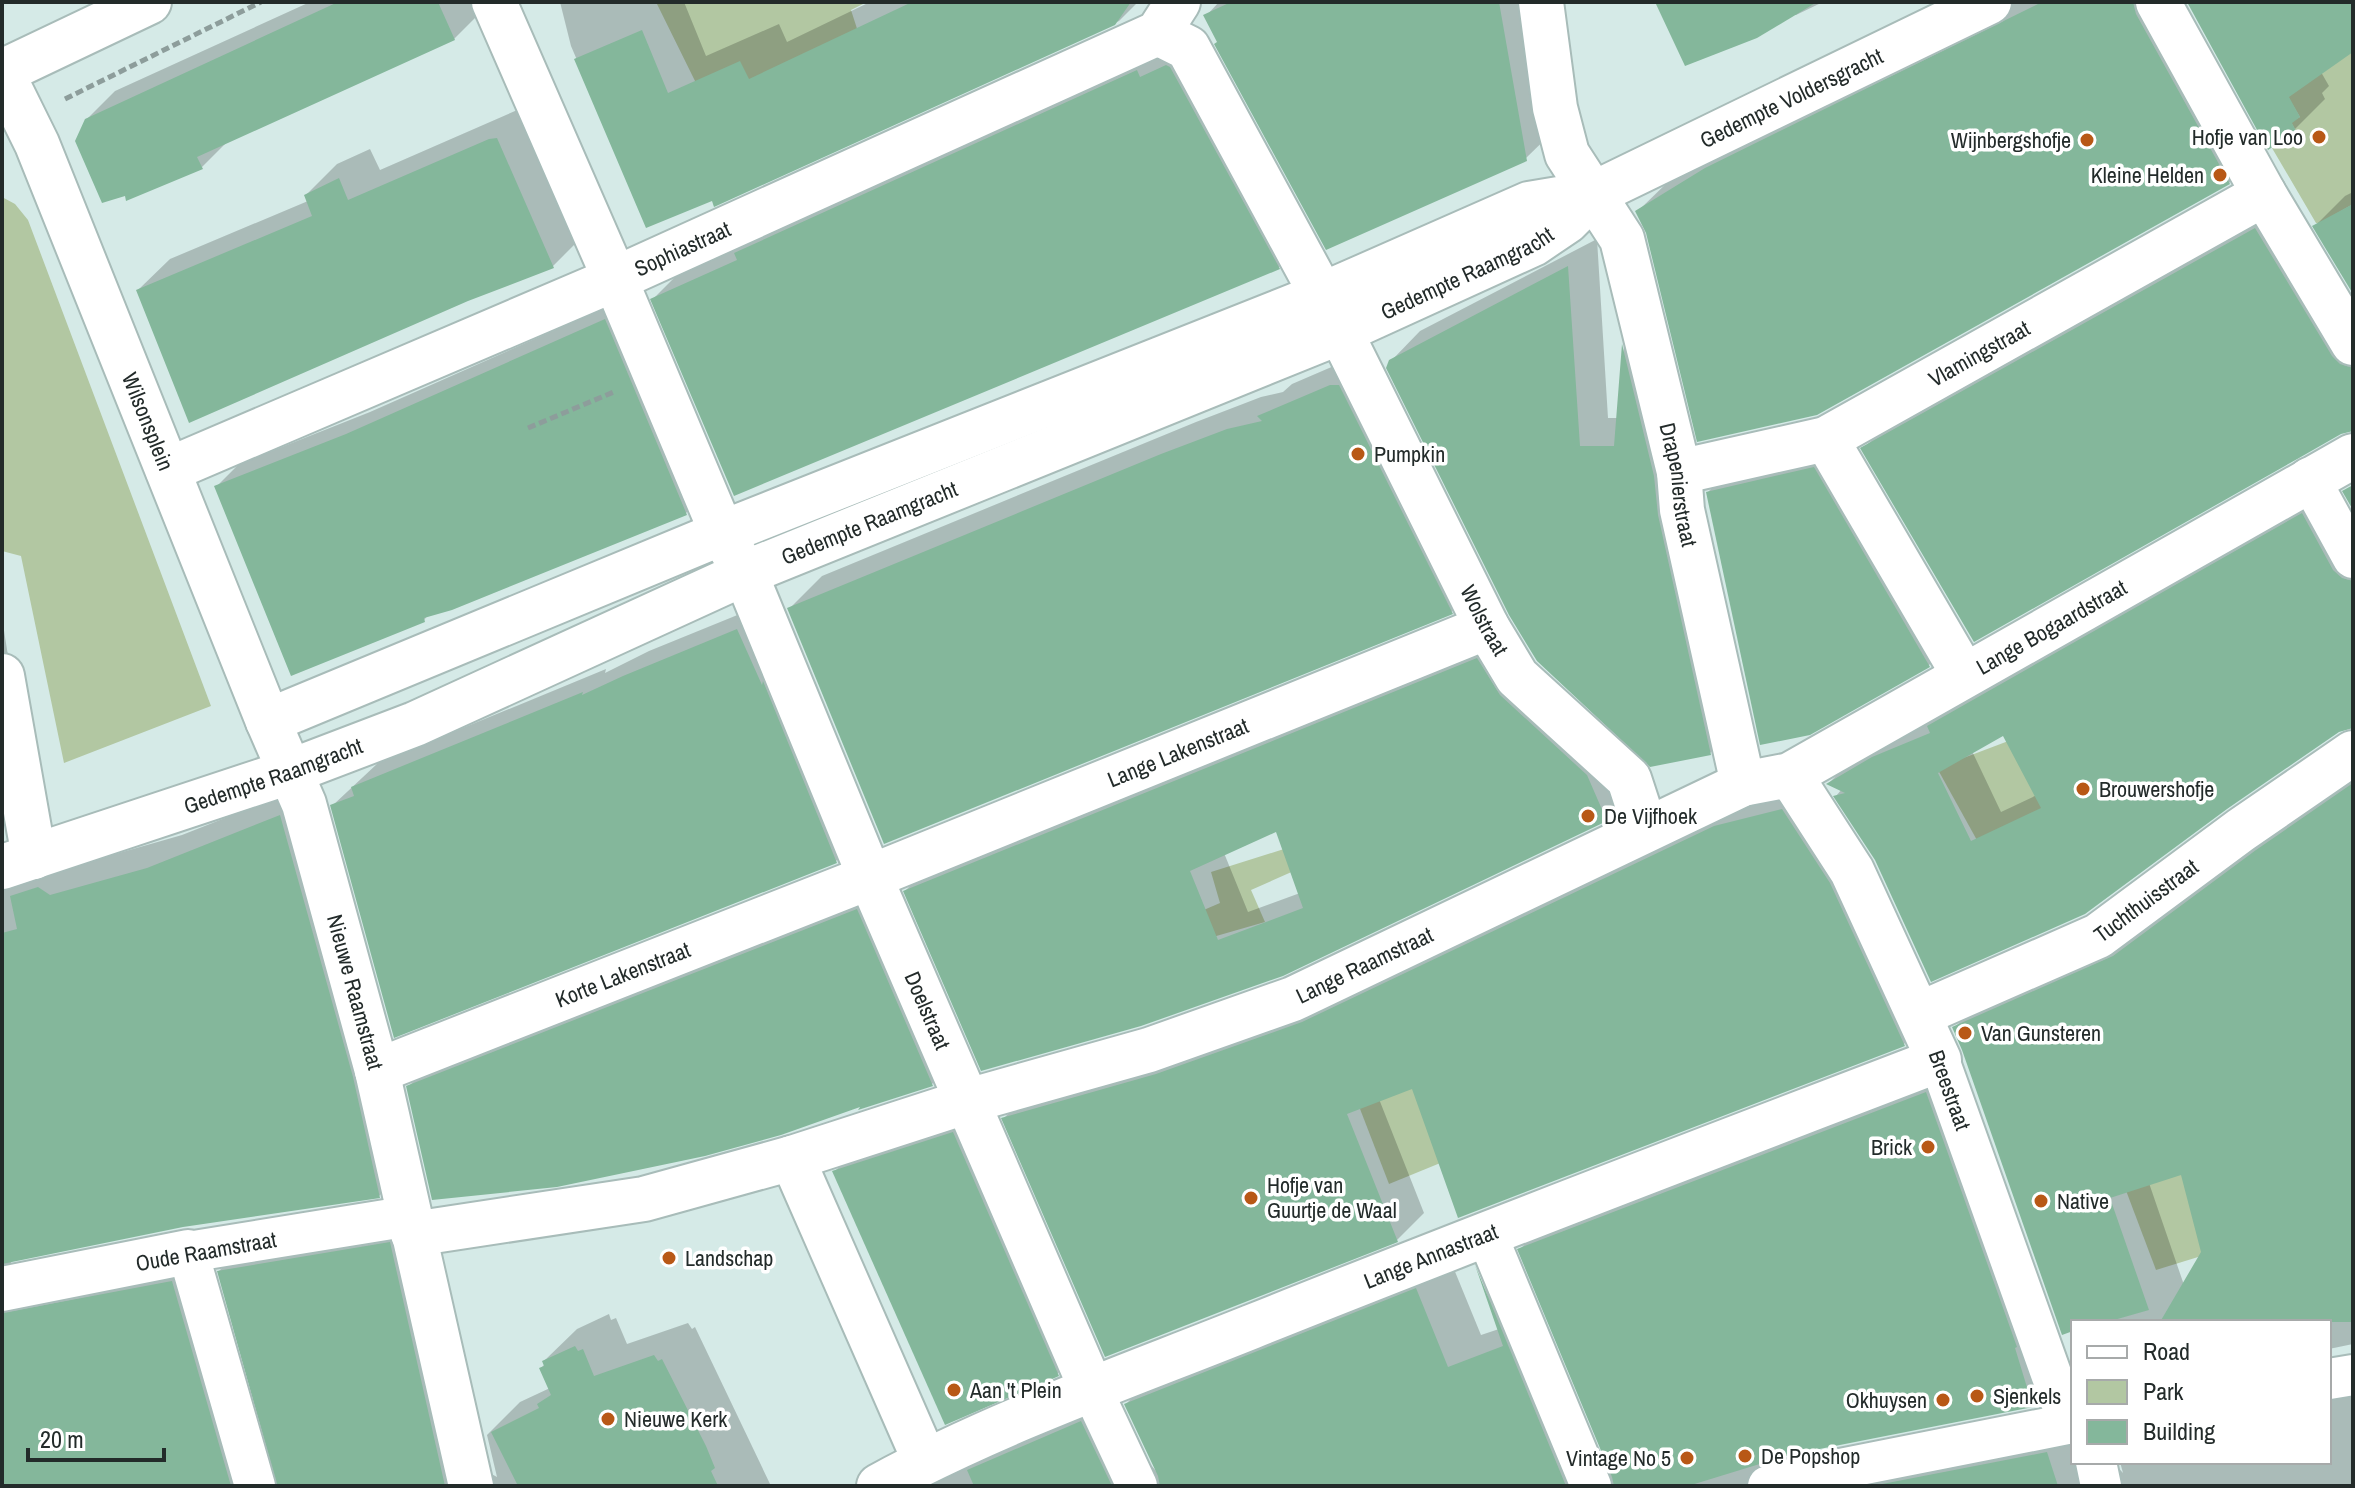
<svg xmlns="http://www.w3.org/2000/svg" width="2355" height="1488" viewBox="0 0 2355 1488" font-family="'Archivo Narrow',sans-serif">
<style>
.green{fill:#b2c7a2}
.shadow{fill:#0003;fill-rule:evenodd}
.building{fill:#84b79b;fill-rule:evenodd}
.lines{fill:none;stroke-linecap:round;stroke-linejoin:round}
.pedestrian-casing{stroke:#a8bcb9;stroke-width:44}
.minor-casing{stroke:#a8bcb9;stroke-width:48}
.secondary-casing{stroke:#a8bcb9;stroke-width:48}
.path{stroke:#8d9d9b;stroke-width:5;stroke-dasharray:8 4;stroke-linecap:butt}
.pedestrian{stroke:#fff;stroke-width:40}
.minor{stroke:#fff;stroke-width:44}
.secondary{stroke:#fff;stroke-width:44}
.poi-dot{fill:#b85816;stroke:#fff;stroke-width:3}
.labels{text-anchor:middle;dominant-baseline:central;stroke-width:7;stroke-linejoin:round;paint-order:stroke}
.street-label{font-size:22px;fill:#232b2a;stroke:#fff}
.poi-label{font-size:22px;fill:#232b2a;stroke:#fff;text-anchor:start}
</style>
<rect width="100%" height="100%" fill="#d5eae7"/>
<!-- green -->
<g class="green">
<path d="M656,2H867L851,10L861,41L746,93L696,83Z"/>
<path d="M2353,51V204L2320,223H2316L2272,148L2273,144L2296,131L2291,122L2300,117L2288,97Z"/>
<path d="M2,197L15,204L28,220L211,706L64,763L21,556L2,551Z"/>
<path d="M2104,711L2004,889L1937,768L2011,740Z"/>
<path d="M1284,849L1296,870L1251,890L1265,922L1070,978L1185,918L1220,903L1211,872Z"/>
<path d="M1425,1076L1455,1157L1389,1184L1350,1083Z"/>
<path d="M2193,1152L2224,1249L2156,1270L2122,1180Z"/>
</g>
<!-- shadow -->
<g class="shadow">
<path d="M310,2H478L482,11L454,39L229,140L202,167L86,120L115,91Z"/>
<path d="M560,2H684L706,56L779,24L787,42L870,2H1138L1119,21L715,204L713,198L648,226L571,46Z"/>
<path d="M1219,2H1544L1562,123L1525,159L1219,42L1206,16Z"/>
<path d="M1657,2H1823L1796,15Z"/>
<path d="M2013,2H2147L2264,148L2229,183L1648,232L1638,211L1673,177L1741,134Z"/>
<path d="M2189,2H2353V50L2321,72L2329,86L2322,93L2325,99L2295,129L2273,145Z"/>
<path d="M1169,39L1310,236L1278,268L653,299L685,267Z"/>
<path d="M522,108L584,235L553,266L138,290L170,259L308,201L306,195L337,164L370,149L380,170Z"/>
<path d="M2353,192V290L2315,226L2345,196Z"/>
<path d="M2286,199L2353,312V429L1863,449L1893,419Z"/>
<path d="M1597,239L1608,418H1618L1624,345L1651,318L1739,724L1710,753L1391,361L1420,331Z"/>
<path d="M627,298L709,491L686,513L429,614L424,620L217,486L239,464L370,412Z"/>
<path d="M1364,353L1484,580L1451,612L790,608L822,576L1196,422L1261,397L1283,392L1292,384Z"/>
<path d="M1845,437L1960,634L1929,665L1809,733L1708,492L1739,461Z"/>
<path d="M2333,485L2353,522V727L2338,731L2226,808L1876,859L1836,796L1842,789L1829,783L1858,754ZM2004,734L2037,795L2001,812L1972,751Z"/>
<path d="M762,605L861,836L836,861L332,806L378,763L606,669L605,673L649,651Z"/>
<path d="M2,618L30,794L2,822Z"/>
<path d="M1507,630L1636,790L1606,820L1283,974L905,891L935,861ZM1277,829L1300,893L1248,912L1224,853Z"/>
<path d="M2353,775V1344L2329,1349V1322H2108L2107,1320L2073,1322V1329L1954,1028L1987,995ZM2182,1172L2203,1253L2184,1285L2149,1183Z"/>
<path d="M313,783L412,1163L379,1196L183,1226L10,1260L16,1273L205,1249L265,1459L272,1470L277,1473L219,1271L252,1238L423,1211L486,1471L497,1477L487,1435L520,1402L550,1388L541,1368L545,1364L544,1361L577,1329L609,1314L611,1320L616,1318L627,1344L688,1323L692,1329L695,1327L771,1486H4L2,1477V874L84,863L182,835Z"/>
<path d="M1810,783L1931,1017L1904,1044L1413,1086L1379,1099L1424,1213L1397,1240L1004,1118L1031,1091L1743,799Z"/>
<path d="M889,878L965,1052L932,1084L408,1087L441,1054Z"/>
<path d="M1959,1060L2065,1373L2032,1406L1787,1454L1778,1457L1786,1471L2073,1421V1462H2113L2123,1473L2120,1462H2329V1382L2353,1379V1486H894L1114,1389L1149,1463L1157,1472L1126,1404L1159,1371L1449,1257L1481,1335L1499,1329L1477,1266L1508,1235L1602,1462L1612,1473L1520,1249L1553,1216Z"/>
<path d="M982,1104L1087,1345L1057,1374L834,1172L863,1143Z"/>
</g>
<!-- building -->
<g class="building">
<path d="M338,2H438L455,40L197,157L203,169L126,201L125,196L102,203L75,141L85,119Z"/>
<path d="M912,2H1131L1115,25L714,207L712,201L646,228L574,59L642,30L668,93L740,61L749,79Z"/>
<path d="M1231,2H1499L1527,161L1326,250L1214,44L1217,42L1203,15Z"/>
<path d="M1655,2H1817L1757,38L1685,66Z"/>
<path d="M2042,2H2133L2136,14L2230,184L1817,415L1697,442L1646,233L1635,211L1705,168Z"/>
<path d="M2187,2H2353V52L2289,97L2300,117L2292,123L2296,131L2273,144L2274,146L2268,150Z"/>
<path d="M1166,65L1170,67L1280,269L734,496L650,299L737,260L734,253L1137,70L1140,77Z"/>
<path d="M497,138L554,268L468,301L189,423L136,290L312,216L304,195L339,178L348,200L489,139Z"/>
<path d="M2353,204V294L2312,226Z"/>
<path d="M2255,228L2332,356L2340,364L2353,368V431L2341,434L2299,458L1974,642L1860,448Z"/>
<path d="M1568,266L1580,446H1614L1622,344L1654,476L1658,515L1711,755L1650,767L1537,661L1509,615L1386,368L1389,360Z"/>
<path d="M605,319L687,515L452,610L424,618L425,622L291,676L214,486L346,434Z"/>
<path d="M1330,385H1339L1453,614L884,844L787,608L1161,454L1227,429L1262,421L1257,416Z"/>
<path d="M1814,467L1930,667L1810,735L1760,745L1706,492Z"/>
<path d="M2353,485V510L2342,491Z"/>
<path d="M2302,513L2333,570L2342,578L2353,581V728L2339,732L2227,809L2085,914L1931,982L1875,860L1833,796L1845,793L1826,784L1872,757L1930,733L1927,726ZM2003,736L2041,808L1971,841L1938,773Z"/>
<path d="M737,629L762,685L763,681L837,863L394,1038L330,805L354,796L351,787L583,692L582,695L623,676Z"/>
<path d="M1477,658L1500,695L1587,775L1607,821L1283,976L1141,1026L981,1071L903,891ZM1276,832L1303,908L1218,940L1190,871Z"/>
<path d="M2353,783V1322H2160L2201,1252L2181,1175L2110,1198L2149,1310L2107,1322H2073V1331L2062,1335L1962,1050L1952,1027L2113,956L2256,850Z"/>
<path d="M1782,809L1830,883L1905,1046L1458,1218L1412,1089L1347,1114L1398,1242L1105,1357L1001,1118L1156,1074L1302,1022L1714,826Z"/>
<path d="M280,815L353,1077L380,1198L183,1227L2,1264V933L17,929L10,896L38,887L50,895L147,868Z"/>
<path d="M857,909L933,1086L858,1110L860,1107L781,1135L705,1156L557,1187L432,1200L406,1086Z"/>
<path d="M1926,1092L2017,1347L2015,1348L2033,1407L1789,1455L1688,1486H1614L1612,1477L1517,1249Z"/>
<path d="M953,1132L1059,1376L945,1425L832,1171Z"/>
<path d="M390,1242L445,1486H277L217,1271Z"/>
<path d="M1475,1265L1566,1486H1160L1158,1476L1124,1404L1416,1288L1448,1367L1503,1346Z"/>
<path d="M172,1281L231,1486H2V1313Z"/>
<path d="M575,1346L578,1351L583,1349L594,1376L654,1355L658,1361L662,1359L706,1446L715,1468L711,1471L718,1486H518L491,1432L539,1408L537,1404L551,1395L539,1368L544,1366L542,1361Z"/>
<path d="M1081,1421L1112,1486H974L967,1470Z"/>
<path d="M2047,1452L2058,1486H1872Z"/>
</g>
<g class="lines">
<defs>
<g id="pedestrian">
<path d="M2309,478L2353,558"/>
<path d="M1939,1060L2069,1424"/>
<path d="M1486,1233L1591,1486"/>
<path d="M2329,1379L2353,1375"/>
<path d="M1092,1390L1137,1486"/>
<path d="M2096,1462L2101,1486"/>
<path d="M255,1486L188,1252L410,1216"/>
<path d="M1768,1486L1794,1478L2073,1423"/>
</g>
<g id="minor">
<path id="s1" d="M494,2L615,279L722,533L745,573L870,877L1092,1390"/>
<path id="s2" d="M1541,2L1555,108L1567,154L1622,239L1679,472L1682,510L1743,784"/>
<path d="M2158,2L2264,194L2353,343"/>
<path id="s3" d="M1158,33L1188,48L1322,295L1487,627L1517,677L1629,779L1645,828"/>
<path id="s4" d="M2,73L37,144L268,721L304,804L377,1071L471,1486"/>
<path d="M1826,439L1964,675"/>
<path id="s5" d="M168,470L615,279L1158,33L1178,2"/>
<path id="s6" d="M1679,472L1826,439L2264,194"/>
<path d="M2,676L34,857"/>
<path id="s7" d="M268,721L722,533L1322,295L1529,204L1595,193L1989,2"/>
<path id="s8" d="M2,867L289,772L415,724L745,573L1340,332L1533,244L1567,221L1595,193"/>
<path id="s9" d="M1920,1014L2098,936L2241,830L2353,753"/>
<path id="s10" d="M377,1071L870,877L1487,627"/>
<path d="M792,1158L925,1461"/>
<path id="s11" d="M413,1234L644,1199L792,1158L968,1101L1149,1050L1293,999L1743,784L1790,775L2353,456"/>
<path d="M2,1289L188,1252"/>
<path id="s12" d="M879,1486C997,1422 1126,1377 1251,1327C1480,1235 1709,1148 1939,1060L1852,871L1790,775"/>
</g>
<path id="secondary" d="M2,72L149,2"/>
</defs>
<!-- pedestrian casing -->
<use href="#pedestrian" class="pedestrian-casing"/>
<!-- minor casing -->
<use href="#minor" class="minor-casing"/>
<!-- secondary casing -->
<use href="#secondary" class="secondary-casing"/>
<!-- path -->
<g class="path">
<path d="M65,99L261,2"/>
<path d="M528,428L616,391"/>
</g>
<!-- pedestrian -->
<use href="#pedestrian" class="pedestrian"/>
<!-- minor -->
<use href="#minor" class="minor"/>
<!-- secondary -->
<use href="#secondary" class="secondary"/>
</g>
<!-- markers -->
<g class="poi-dot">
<circle cx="2319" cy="137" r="8"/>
<circle cx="2087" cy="140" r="8"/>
<circle cx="2220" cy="175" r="8"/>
<circle cx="1358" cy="454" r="8"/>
<circle cx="2083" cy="789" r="8"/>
<circle cx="1588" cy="816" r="8"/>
<circle cx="1965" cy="1033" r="8"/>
<circle cx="1928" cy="1147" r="8"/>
<circle cx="1251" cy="1198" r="8"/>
<circle cx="2041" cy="1201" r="8"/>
<circle cx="669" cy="1258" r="8"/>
<circle cx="954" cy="1390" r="8"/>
<circle cx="1977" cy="1396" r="8"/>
<circle cx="1943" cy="1400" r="8"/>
<circle cx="608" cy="1419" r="8"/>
<circle cx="1745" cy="1456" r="8"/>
<circle cx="1687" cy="1458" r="8"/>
</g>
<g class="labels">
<!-- street labels -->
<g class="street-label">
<text stroke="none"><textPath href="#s7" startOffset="1648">Gedempte Voldersgracht</textPath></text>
<text stroke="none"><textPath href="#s5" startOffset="560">Sophiastraat</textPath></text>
<text stroke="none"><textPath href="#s8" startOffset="1582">Gedempte Raamgracht</textPath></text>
<text stroke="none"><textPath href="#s6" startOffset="326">Vlamingstraat</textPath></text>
<text stroke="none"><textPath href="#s4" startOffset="378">Wilsonsplein</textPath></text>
<text stroke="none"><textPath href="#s2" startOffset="508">Drapenierstraat</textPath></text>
<text stroke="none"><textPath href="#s8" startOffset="934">Gedempte Raamgracht</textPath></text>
<text stroke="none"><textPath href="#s3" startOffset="678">Wolstraat</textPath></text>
<text stroke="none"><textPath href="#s11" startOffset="1760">Lange Bogaardstraat</textPath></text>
<text stroke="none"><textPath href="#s10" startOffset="862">Lange Lakenstraat</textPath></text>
<text stroke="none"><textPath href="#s8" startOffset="286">Gedempte Raamgracht</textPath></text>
<text stroke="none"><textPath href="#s9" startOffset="254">Tuchthuisstraat</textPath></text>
<text stroke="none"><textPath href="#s11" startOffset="992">Lange Raamstraat</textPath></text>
<text stroke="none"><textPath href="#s10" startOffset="264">Korte Lakenstraat</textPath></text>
<text stroke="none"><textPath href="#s4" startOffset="986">Nieuwe Raamstraat</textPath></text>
<text stroke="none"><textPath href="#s1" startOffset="1098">Doelstraat</textPath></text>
<text transform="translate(1950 1090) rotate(70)">Breestraat</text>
<text transform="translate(206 1251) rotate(-10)">Oude Raamstraat</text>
<text stroke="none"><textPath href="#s12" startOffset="598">Lange Annastraat</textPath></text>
</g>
<!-- poi labels -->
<g class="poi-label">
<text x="2303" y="137" text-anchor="end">Hofje van Loo</text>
<text x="2071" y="140" text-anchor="end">Wijnbergshofje</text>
<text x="2204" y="175" text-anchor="end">Kleine Helden</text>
<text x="1374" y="454">Pumpkin</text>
<text x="2099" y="789">Brouwershofje</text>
<text x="1604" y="816">De Vijfhoek</text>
<text x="1981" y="1033">Van Gunsteren</text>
<text x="1912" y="1147" text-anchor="end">Brick</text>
<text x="1267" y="1185">Hofje van<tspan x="1267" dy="25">Guurtje de Waal</tspan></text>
<text x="2057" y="1201">Native</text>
<text x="685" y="1258">Landschap</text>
<text x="970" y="1390">Aan 't Plein</text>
<text x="1993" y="1396">Sjenkels</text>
<text x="1927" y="1400" text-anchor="end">Okhuysen</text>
<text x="624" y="1419">Nieuwe Kerk</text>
<text x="1761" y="1456">De Popshop</text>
<text x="1671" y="1458" text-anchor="end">Vintage No 5</text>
</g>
</g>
<!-- border -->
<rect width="2355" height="1488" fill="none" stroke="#232b2a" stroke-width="8"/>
<!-- legend -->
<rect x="2071" y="1320" width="260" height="144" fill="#ffffff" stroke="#a7aaaa" stroke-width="2"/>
<rect x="2087" y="1346" width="40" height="12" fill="#ffffff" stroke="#a7aaaa" stroke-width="2"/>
<text x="2143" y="1360" font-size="24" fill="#232b2a">Road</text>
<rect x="2087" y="1380" width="40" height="24" fill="#b2c7a2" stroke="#a7aaaa" stroke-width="2"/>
<text x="2143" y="1400" font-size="24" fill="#232b2a">Park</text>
<rect x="2087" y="1420" width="40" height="24" fill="#84b79b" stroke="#a7aaaa" stroke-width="2"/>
<text x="2143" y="1440" font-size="24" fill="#232b2a">Building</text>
<!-- scale -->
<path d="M28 1448v12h136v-12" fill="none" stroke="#232b2a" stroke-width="4"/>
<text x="40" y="1448" font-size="24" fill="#232b2a" stroke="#ffffff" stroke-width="6" paint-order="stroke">20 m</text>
</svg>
